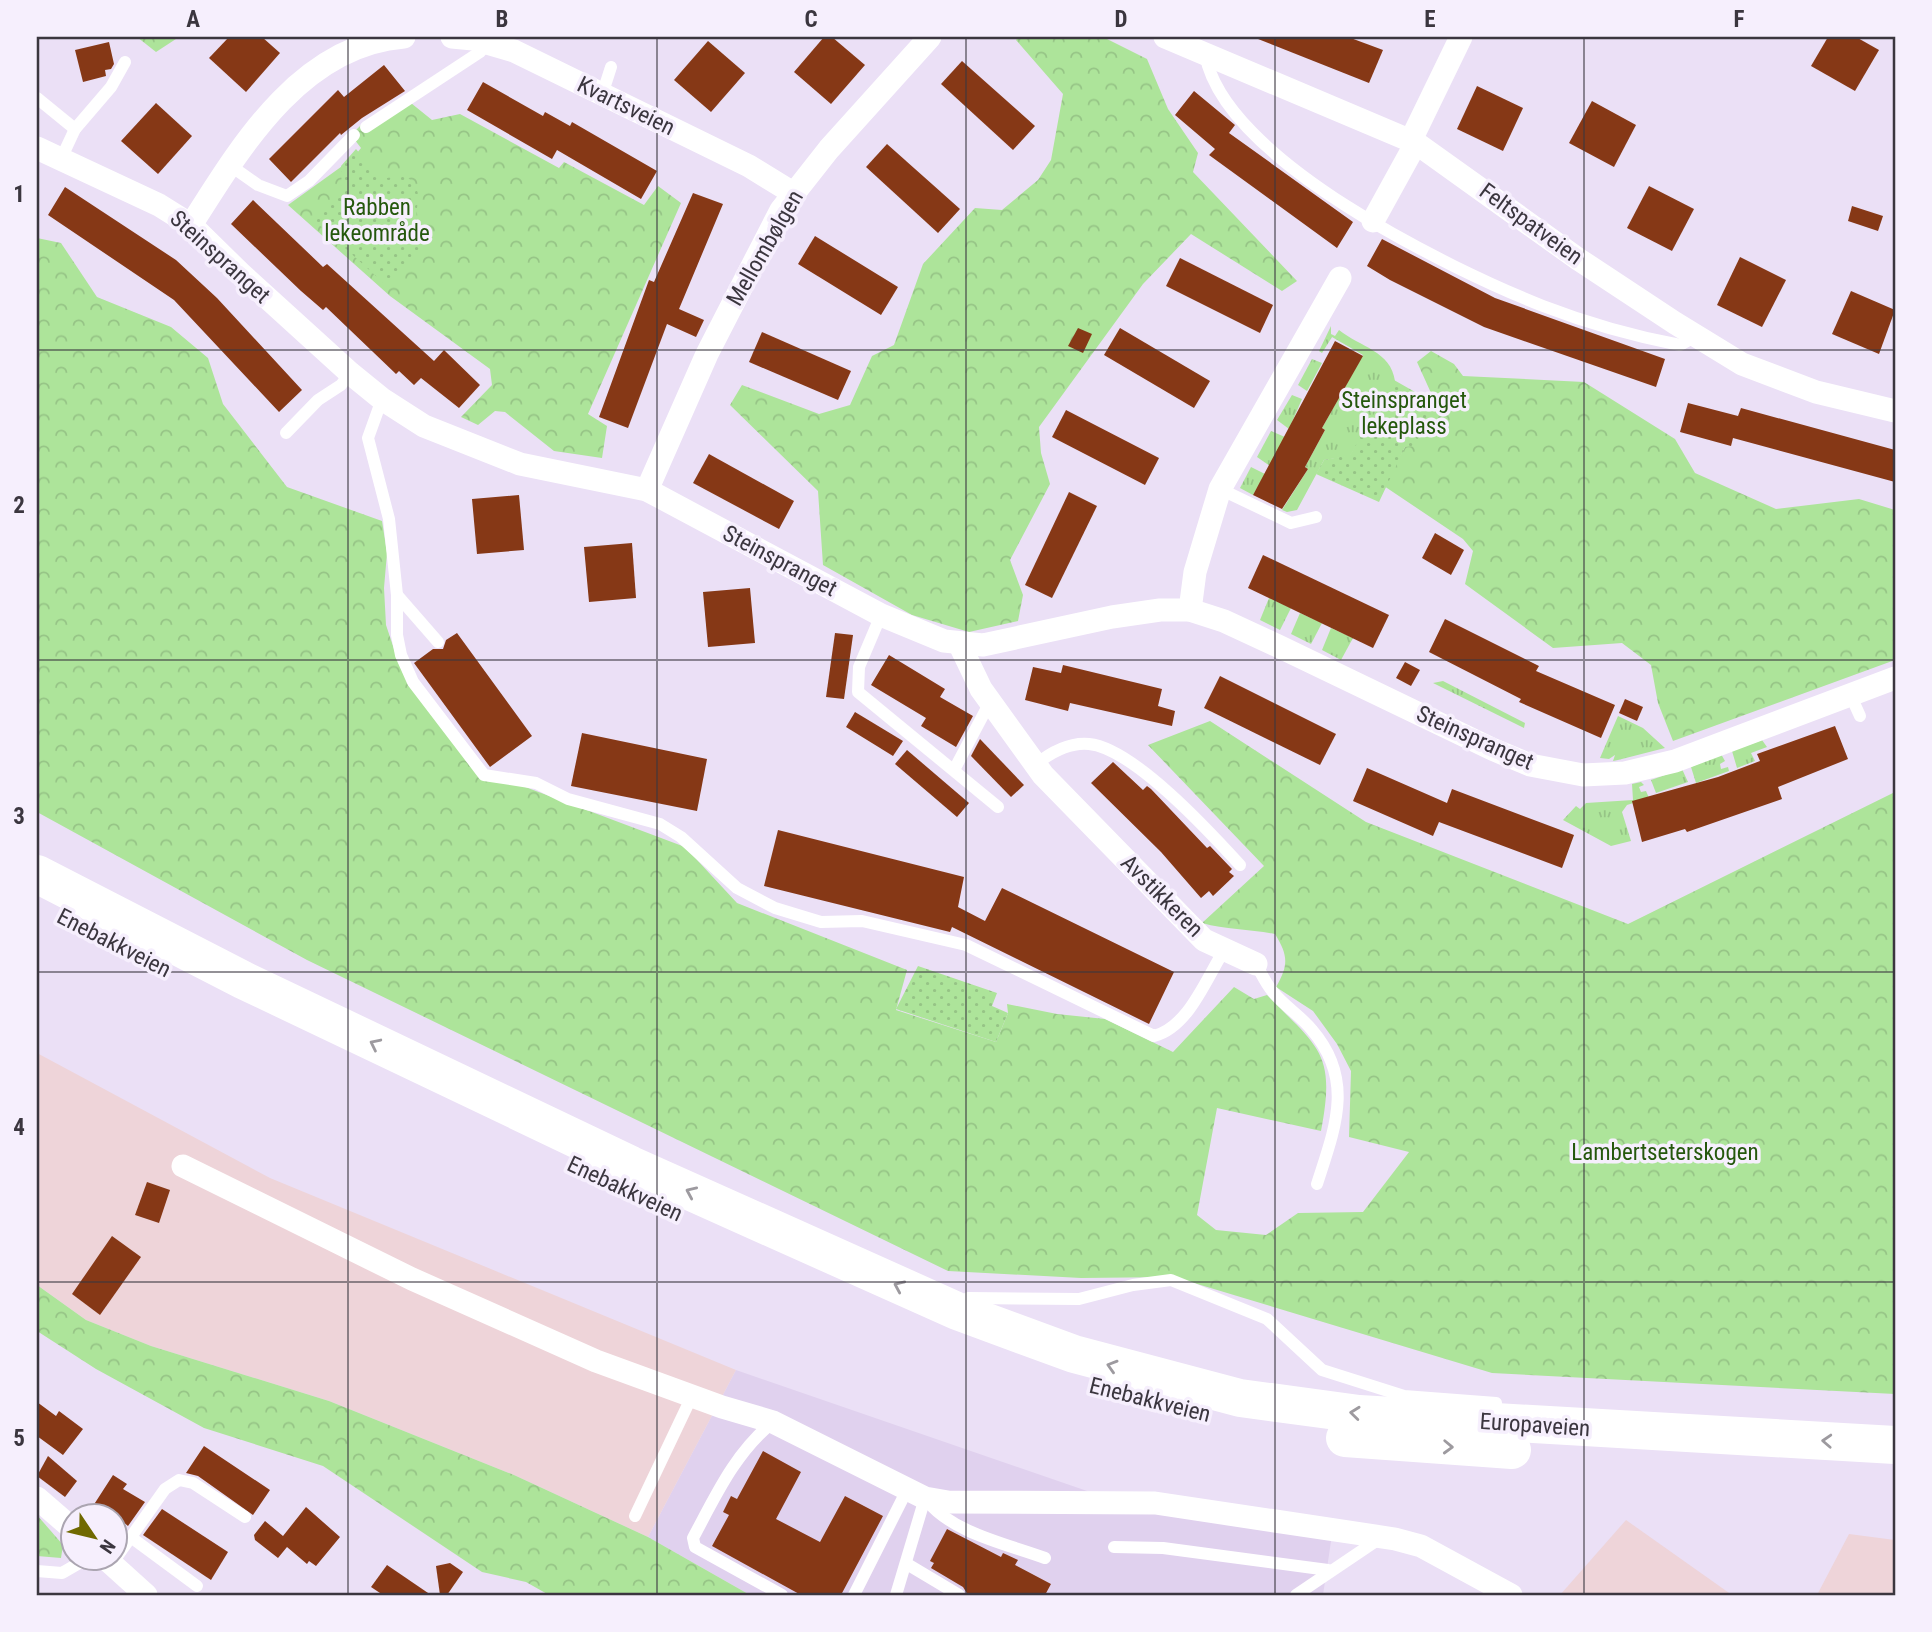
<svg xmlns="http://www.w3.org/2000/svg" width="1932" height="1632" viewBox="0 0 1932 1632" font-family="'Roboto Condensed',sans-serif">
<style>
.built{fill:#e0d1ee}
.industrial{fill:#eed4d9}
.grass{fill:url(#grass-tufts)}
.forest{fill:url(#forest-crowns)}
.park{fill:url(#park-dots)}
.building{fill:#863816}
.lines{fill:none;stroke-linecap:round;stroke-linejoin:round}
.lane{stroke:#fff;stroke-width:12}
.street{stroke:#fff;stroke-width:23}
.highway{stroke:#fff;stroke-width:38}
.oneway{stroke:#9d9a9f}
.grid{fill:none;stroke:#3b363f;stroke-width:2;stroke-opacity:0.55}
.labels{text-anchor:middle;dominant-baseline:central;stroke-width:7;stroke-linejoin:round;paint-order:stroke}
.street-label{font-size:23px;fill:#3b363f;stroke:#f6effd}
.park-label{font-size:23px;fill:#25580d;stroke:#f6effd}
.neatline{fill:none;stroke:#3b363f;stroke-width:2.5}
.grid-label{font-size:23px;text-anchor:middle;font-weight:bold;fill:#3b363f}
</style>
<defs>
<pattern id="grass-tufts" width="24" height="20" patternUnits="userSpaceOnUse" patternTransform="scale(1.75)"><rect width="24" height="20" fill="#ade49a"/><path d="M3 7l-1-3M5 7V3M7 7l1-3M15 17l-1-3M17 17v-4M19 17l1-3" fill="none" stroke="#96c486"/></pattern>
<pattern id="forest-crowns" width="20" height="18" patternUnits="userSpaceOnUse" patternTransform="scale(1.75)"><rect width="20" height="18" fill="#ade49a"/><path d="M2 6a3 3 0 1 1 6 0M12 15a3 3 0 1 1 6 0" fill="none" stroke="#96c486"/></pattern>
<pattern id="park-dots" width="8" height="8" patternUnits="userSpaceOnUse" patternTransform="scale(1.75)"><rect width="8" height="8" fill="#ade49a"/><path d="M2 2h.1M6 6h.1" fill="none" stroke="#96c486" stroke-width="1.8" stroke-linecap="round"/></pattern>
</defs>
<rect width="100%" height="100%" fill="#ebe0f6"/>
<!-- built -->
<path class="built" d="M736,1370L1090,1492L1333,1528L1323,1595H750L648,1537Z"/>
<!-- industrial -->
<g class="industrial">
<path d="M37,1053L270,1178L736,1370L648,1537L514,1475L329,1401L151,1346L86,1320L37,1285Z"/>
<path d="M1626,1520L1732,1595H1560Z"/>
<path d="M1849,1534L1895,1540V1595H1817Z"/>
</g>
<!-- grass -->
<g class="grass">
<path d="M1331,326V334L1335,336L1339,330C1360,347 1391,351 1395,381L1350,456L1324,460L1297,510L1287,512L1282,510L1308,469L1305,467L1325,430L1322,428L1363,355L1332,337L1322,353L1319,351Z"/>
<path d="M1312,359L1322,363L1307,391L1298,385Z"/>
<path d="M1292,395L1302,399L1289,429L1277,420Z"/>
<path d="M1271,431L1285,437L1270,466L1257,457Z"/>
<path d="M1251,467L1265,474L1253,495L1240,488Z"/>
<path d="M1269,598L1291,608L1280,630L1260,620Z"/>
<path d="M1300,613L1322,623L1311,644L1291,634Z"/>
<path d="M1331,628L1353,638L1341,660L1322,650Z"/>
<path d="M1443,681L1525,723L1524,728L1433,683Z"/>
<path d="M1618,716L1643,728L1665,748L1618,760L1613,761L1615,755L1609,759L1600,758Z"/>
<path d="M1762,740L1767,747L1751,753L1755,761L1737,768L1732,751Z"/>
<path d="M1721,754L1725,761L1720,764L1721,769L1728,767L1729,771L1696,783L1691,767Z"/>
<path d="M1682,769L1688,782L1656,793L1651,780Z"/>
<path d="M1641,782L1644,785L1639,787L1641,792L1646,791L1649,798L1627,805L1622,812L1631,841L1611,846L1563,820L1576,806L1580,809L1586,803L1633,800L1632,784Z"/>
</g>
<!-- forest -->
<g class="forest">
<path d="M137,37H179L156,52Z"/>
<path d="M1019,37H1103L1147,59L1168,109L1198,153L1193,172L1297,281L1282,291L1191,234L1143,284L1039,427L1041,453L1050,484L1010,560L1023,595L1018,621L969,632L912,615L823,565L818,491L730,405L742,385L819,414L850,405L872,356L894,345L923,264L975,208L1002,210L1038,180L1051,160L1063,94L1016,40Z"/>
<path d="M406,99L432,120L460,114L559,168L564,162L644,205L658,186L681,203L588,414L607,426L602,458L554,451L505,412L495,411L478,425L461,417L492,385L490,369L390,296L288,205L352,159L361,148L351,135L361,125Z"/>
<path d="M37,238L61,243L97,297L171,327L208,358L223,404L287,487L382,521L387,553L384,588L386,625L399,664L472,767L685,847L737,903L907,970L896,1010L996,1042L1008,1013L1007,1004L1057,1014L1105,1019L1173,1052L1234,987L1254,999L1267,995C1319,1048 1336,1053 1321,1131L1217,1108L1197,1215L1216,1230L1266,1235L1298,1213L1363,1212L1409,1152L1349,1137L1351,1071L1337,1044L1313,1011L1276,987C1289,965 1288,955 1275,934C1251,929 1226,930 1202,923L1264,866L1148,745L1210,721L1366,822L1628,924L1895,792V1394L1492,1373L1174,1277L1081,1278L948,1271L307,960L37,812Z"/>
<path d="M1431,351L1454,364L1463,376L1584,382L1675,439L1695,473L1776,509L1859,499L1895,510V660L1673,741L1658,703L1651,665L1622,643L1553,648L1465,584L1473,551L1463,539L1384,486L1405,447L1436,404L1417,362Z"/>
<path d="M37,1285L86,1320L151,1346L329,1401L514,1475L648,1537L750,1595H549L526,1582L482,1572L323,1466L204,1428L96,1369L37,1331Z"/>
<path d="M37,1515L63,1545L61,1558L37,1556Z"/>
</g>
<!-- park -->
<g class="park">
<path d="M356,149L381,179L405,175C430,195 410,206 419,227C421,232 426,237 429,241L387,286L315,221L342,193L341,166Z"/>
<path d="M1394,380L1436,404L1414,446L1405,447L1379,502L1316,474L1324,460L1350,455Z"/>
<path d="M918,966L997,993L992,1006L1008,1013L996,1042L896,1009Z"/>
</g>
<!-- building -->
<g class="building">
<path d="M229,37H262L280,53L246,92L209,58Z"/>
<path d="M824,37H832L865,65L831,104L794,72Z"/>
<path d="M1253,37H1348L1383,50L1369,83Z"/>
<path d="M1828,37H1856L1879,50L1855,91L1811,66Z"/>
<path d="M708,41L745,73L711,112L674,80Z"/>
<path d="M109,42L114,64L111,69L105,70L106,76L83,82L75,50Z"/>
<path d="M962,61L1035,126L1013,150L941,84Z"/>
<path d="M384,65L405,91L362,118L341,135L340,133L291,182L269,159L338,90L344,97Z"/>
<path d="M483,82L543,116L545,112L570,126L572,122L657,171L641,199L557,150L552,159L467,110Z"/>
<path d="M1477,86L1523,108L1503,151L1457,129Z"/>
<path d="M1194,91L1235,125L1229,133L1353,222L1337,248L1209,155L1215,149L1175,115Z"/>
<path d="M1592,101L1636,125L1614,167L1569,143Z"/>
<path d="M156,103L192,136L158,174L121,141Z"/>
<path d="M887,144L960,209L938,233L866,167Z"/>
<path d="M1649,186L1694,209L1672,251L1627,228Z"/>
<path d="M65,187L176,260L217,298L302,390L279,412L174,300L48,215Z"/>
<path d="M693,193L723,204L679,309L704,320L696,337L667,324L628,428L599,417L649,280L654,282Z"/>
<path d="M253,200L323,267L327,264L434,361L444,350L480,385L459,408L421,378L414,385L399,371L396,374L326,307L323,310L301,291L231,224Z"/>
<path d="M1852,206L1883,216L1878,231L1848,221Z"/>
<path d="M815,236L898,287L881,315L798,264Z"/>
<path d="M1382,239L1495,298L1665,359L1656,387L1484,327L1390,280L1367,266Z"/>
<path d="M1740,257L1786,280L1762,327L1717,305Z"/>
<path d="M1180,258L1273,305L1260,333L1166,286Z"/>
<path d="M1851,291L1895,310L1879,354L1832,334Z"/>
<path d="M1078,328L1092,334L1083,353L1068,346Z"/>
<path d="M1120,328L1210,381L1194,408L1104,355Z"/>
<path d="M762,332L851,371L838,400L749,362Z"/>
<path d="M1335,341L1363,356L1322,428L1325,430L1305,467L1308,469L1282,509L1253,495Z"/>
<path d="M1688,403L1738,416L1741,408L1895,450V482L1733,438L1731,446L1680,432Z"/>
<path d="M1066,410L1159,458L1145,485L1052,437Z"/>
<path d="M709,454L794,501L779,529L693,483Z"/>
<path d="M1069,492L1097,506L1052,598L1025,585Z"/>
<path d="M519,495L524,550L477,554L472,499Z"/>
<path d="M1435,533L1464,550L1451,575L1422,558Z"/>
<path d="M632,543L636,598L589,602L584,547Z"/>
<path d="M1263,555L1389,615L1373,648L1248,588Z"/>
<path d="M750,588L755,643L708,647L703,592Z"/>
<path d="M1445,619L1539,666L1536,671L1615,705L1601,738L1519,702L1521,699L1429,652Z"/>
<path d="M457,633L532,736L490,767L414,663L433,649H443L446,640Z"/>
<path d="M835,633L853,635L844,699L826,697Z"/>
<path d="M889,655L945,689L940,697L973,716L956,747L921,726L926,718L871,685Z"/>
<path d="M1405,662L1420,670L1411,686L1396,678Z"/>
<path d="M1063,665L1162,689L1158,706L1175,711L1172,726L1070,703L1068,711L1025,700L1033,667L1061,673Z"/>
<path d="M1220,676L1336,734L1320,765L1204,708Z"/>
<path d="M1625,699L1643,707L1637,721L1619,713Z"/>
<path d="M855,712L903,741L893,756L846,727Z"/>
<path d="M1835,726L1848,759L1778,787L1782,799L1687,832L1685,829L1642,842L1632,801L1718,777L1760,761L1757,754Z"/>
<path d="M582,733L707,759L697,811L571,786Z"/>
<path d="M980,739L1024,785L1011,797L971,756Z"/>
<path d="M907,750L969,803L957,817L895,764Z"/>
<path d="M1113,762L1143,790L1147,786L1151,789L1207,848L1210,846L1232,869L1229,872L1234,876L1213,896L1209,891L1201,898L1161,852L1091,783Z"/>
<path d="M1367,768L1447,803L1452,789L1574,835L1562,868L1439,822L1433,836L1353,801Z"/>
<path d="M778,830L964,877L958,907L985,921L1002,888L1174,972L1149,1024L952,927L950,932L764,886Z"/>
<path d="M147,1182L170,1190L159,1223L135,1215Z"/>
<path d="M112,1236L141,1257L100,1315L72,1294Z"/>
<path d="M37,1402L56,1416L59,1411L83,1429L63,1455L37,1436Z"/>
<path d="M204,1446L270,1490L253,1515L198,1476L186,1473Z"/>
<path d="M763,1451L801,1472L776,1519L820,1542L845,1496L883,1516L841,1595H801L712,1546L729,1515L723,1512L731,1496L737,1499Z"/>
<path d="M48,1456L77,1481L65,1497L37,1476Z"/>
<path d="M113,1475L127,1484L123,1489L145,1502L128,1526L116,1516H98L102,1511L93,1506Z"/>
<path d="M306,1507L340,1537L316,1566L309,1561L307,1564L287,1547L278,1558L255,1540L254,1535L265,1521L283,1536Z"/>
<path d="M162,1509L228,1552L211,1580L143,1535Z"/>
<path d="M947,1529L1001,1557L1003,1553L1018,1560L1015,1565L1051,1584L1045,1595H968L963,1587L931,1568L934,1563L930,1561Z"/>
<path d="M450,1563L463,1572L447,1595H440L436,1566Z"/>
<path d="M387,1565L431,1595H383L371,1587Z"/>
</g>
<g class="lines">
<!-- lane -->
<g class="lane">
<path d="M1205,53C1222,159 1450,269 1543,306C1587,323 1633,336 1680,345L1696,336"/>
<path d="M602,95L611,67"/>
<path d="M37,98L75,129"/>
<path d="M366,127L480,52L488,42"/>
<path d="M61,159L75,129L111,87L125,62"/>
<path d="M231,166L258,185L287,196L309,181L354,135"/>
<path d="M382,399L368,438L389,519L397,595V635L401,655L413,682L484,775L536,783L568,799L660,824L681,837L737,888L775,908L821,922L862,921L966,945L1154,1036C1189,1027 1206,978 1225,949"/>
<path d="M286,433L318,400L341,385L350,373"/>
<path d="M1220,489L1291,523L1316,517"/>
<path d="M397,595L438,642"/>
<path d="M881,615L859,667L858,692L998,807"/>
<path d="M1850,694L1860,716"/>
<path d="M1035,765C1050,753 1069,742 1089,744C1133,748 1210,832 1240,865"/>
<path d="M954,770L990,702"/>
<path d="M1256,964C1261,973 1266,984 1273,992C1284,1006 1301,1016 1312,1030C1355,1080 1335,1128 1317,1184"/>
<path d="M963,1303L968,1298L1079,1299L1133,1285L1171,1280L1267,1319L1322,1370L1404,1396L1496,1403"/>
<path d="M773,1422C735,1453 716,1495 693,1538L695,1547L782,1595"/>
<path d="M927,1501C953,1533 1007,1544 1045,1558"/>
<path d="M635,1516L692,1396"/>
<path d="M132,1538L197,1586"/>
<path d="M1114,1547L1163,1548L1328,1570"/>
<path d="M116,1558L165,1489L179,1480L193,1483L245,1517"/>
<path d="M907,1564L959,1595"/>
<path d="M37,1571L62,1573L88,1558"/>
<path d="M854,1595L908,1488"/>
<path d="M896,1595L925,1498"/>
<path d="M1296,1595L1379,1539"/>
</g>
<!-- street -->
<g class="street">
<path d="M452,37L473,39L514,51L749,166L793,193"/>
<path d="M1165,37L1416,143L1578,259L1675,323L1742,364L1816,392L1895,411"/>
<path d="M1411,140L1461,37"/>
<path d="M37,148L159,205L191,225L240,273L350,373L382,399L424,426L520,464L647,490L881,615L944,641L983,645L1112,617L1160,610H1190L1224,621L1278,646L1492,749L1530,765L1583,775L1625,773L1675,761L1895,678"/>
<path d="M1373,221L1416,143"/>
<path d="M191,225C241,146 301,45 404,37"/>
<path d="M647,490L707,354L781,210L829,149L930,37"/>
<path d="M1190,610L1195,572L1220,489L1340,278"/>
<path d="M959,643L981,689L1043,775L1204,940L1256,964"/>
<path d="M183,1166L412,1279L596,1361L722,1407L773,1422L925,1498L948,1502L1155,1503L1395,1539L1421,1546L1511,1595"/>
<path d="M37,1498L74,1530"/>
<path d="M105,1558L146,1595"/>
</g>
<!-- highway -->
<g class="highway">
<path d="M37,874L243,980L631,1165L957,1311L1074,1354L1240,1398L1359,1414L1895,1445"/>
<path d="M1345,1438L1512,1450"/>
</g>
</g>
<!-- one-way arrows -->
<defs><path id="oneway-chevron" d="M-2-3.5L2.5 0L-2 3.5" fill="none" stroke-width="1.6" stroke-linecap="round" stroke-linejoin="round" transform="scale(1.75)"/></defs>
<g class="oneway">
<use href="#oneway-chevron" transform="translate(375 1044) rotate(-154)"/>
<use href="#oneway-chevron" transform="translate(691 1192) rotate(-156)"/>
<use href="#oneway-chevron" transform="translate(899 1286) rotate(-156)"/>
<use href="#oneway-chevron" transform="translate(1112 1366) rotate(-163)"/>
<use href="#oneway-chevron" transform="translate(1355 1413) rotate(-174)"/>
<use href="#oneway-chevron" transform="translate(1827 1441) rotate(-177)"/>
<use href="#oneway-chevron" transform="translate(1448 1447) rotate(2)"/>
</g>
<!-- grid -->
<path class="grid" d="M348,37V1595M657,37V1595M966,37V1595M1275,37V1595M1584,37V1595M37,350H1895M37,660H1895M37,972H1895M37,1282H1895"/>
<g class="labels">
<!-- street labels -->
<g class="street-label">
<text transform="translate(626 106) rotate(26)">Kvartsveien</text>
<text transform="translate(1531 224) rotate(36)">Feltspatveien</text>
<text transform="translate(765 248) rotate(-60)">Mellombølgen</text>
<text transform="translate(220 257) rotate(42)">Steinspranget</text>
<text transform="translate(780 561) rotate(28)">Steinspranget</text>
<text transform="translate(1475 738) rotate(24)">Steinspranget</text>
<text transform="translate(1162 896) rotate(45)">Avstikkeren</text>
<text transform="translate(114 943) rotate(27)">Enebakkveien</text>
<text transform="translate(625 1189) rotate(25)">Enebakkveien</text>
<text transform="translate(1150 1400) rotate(14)">Enebakkveien</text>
<text transform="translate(1535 1425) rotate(4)">Europaveien</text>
</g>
<!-- park labels -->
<g class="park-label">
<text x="377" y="207">Rabben<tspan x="377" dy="26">lekeområde</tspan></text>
<text x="1404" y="400">Steinspranget<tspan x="1404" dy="26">lekeplass</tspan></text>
<text x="1665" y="1152">Lambertseterskogen</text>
</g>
</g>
<!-- border -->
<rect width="1932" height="1632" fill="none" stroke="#f6effd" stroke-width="77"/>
<!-- north arrow -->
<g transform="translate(94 1537) rotate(125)"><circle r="33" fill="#f6effd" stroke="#aba5b1" stroke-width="2"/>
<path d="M0-5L12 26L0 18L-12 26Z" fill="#706901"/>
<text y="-10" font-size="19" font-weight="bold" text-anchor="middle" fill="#3b363f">N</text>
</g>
<rect x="38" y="38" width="1856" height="1556" class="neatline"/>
<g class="grid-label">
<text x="193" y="27">A</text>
<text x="502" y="27">B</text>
<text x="811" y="27">C</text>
<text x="1121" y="27">D</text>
<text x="1430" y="27">E</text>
<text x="1739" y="27">F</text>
<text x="19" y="202">1</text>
<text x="19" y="513">2</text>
<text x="19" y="824">3</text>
<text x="19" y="1135">4</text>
<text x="19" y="1446">5</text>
</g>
</svg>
